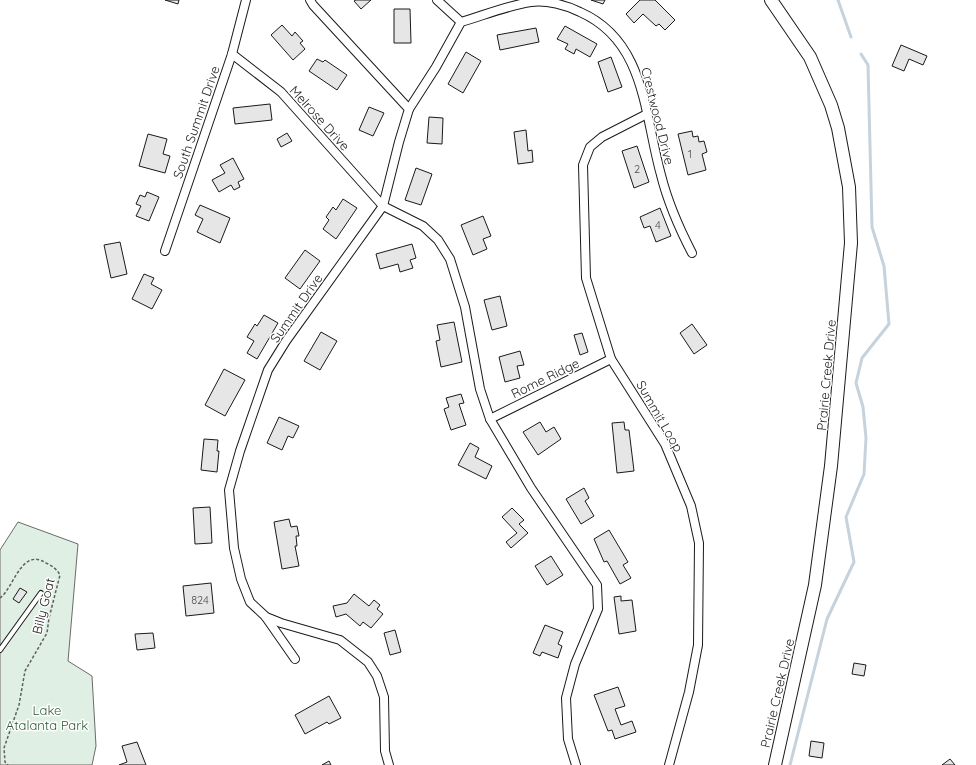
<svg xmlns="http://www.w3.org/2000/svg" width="976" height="765" viewBox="0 0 976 765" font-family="Quicksand,sans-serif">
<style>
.green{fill:#e0efe3;stroke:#6a6a6a}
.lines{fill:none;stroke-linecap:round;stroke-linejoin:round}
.stream{stroke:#c6d2dc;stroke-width:3}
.building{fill:#e6e6e6;stroke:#1a1a1a}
.lane-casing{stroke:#1a1a1a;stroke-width:6}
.street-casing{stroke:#1a1a1a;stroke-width:10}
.secondary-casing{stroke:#1a1a1a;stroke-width:14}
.path{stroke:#5f5f5f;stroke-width:1.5;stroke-dasharray:3 2;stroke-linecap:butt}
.lane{stroke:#fff;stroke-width:4}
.street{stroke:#fff;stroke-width:8}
.secondary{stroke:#fff;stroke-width:12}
.labels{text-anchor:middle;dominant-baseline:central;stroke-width:3;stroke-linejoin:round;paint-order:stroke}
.number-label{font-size:11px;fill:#4d4d4d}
.street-label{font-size:13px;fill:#1a1a1a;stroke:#fff}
.park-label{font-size:13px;fill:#2b5a34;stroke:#fff}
</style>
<rect width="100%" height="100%" fill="#fff"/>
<!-- green -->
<path class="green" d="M18,522L78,544L68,661L92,676L96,746L92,765H0V550Z"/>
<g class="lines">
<!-- stream -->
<g class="stream">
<path d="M838,0L851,37"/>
<path d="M790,765L827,619L854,562L846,517L864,474L866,438L863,407L856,383L862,358L889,324L884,266L872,227L868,65L861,54"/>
</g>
</g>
<!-- building -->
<g class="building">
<path d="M165,0H179L178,4Z"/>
<path d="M356,0H371L361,9L354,1Z"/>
<path d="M591,0H605L603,4Z"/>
<path d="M640,0H655L675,20L665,30L659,24L656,26L643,14L634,23L626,14Z"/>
<path d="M394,9H410L411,43H394Z"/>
<path d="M282,25L292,36L295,32L303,41L300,43L305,49L293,60L271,35Z"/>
<path d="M565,26L597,44L590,57L576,49L574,54L565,49L568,44L557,39Z"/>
<path d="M536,28L539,42L500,50L497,35Z"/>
<path d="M901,45L927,56L923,65L909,59L904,71L892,66Z"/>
<path d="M466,52L481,61L463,93L448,84Z"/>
<path d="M611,57L622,87L608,92L598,62Z"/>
<path d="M317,59L323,62L325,60L347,75L337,90L309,71Z"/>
<path d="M270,104L272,120L235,124L233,108Z"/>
<path d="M369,107L384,113L373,136L359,130Z"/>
<path d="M429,117L443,118L442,144L427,143Z"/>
<path d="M526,130L528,151L532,150L533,162L518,164L514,132Z"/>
<path d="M692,131L693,137L698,136L699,142L704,141L707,152L702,154L706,170L688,175L678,134Z"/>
<path d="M287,133L292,141L281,147L277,139Z"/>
<path d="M148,134L167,139L163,154L170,156L165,173L139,166Z"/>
<path d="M637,146L649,182L634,188L622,151Z"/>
<path d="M233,158L244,179L238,182L240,187L234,190L231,185L219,192L212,180L225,173L220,165Z"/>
<path d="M416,168L432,174L421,205L405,200Z"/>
<path d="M147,192L159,197L149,221L136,216L141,206L136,204L140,195L145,197Z"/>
<path d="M343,199L357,208L336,239L323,229L329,220L326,217L333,207L336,210Z"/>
<path d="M200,205L230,218L220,243L197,232L203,219L195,215Z"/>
<path d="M660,208L671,236L656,242L650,226L644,228L640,217Z"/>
<path d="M483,216L491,236L483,239L487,249L473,255L461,225Z"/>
<path d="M120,242L127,274L111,278L104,245Z"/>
<path d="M412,244L416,258L410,260L413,268L400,272L398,264L380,269L376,254Z"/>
<path d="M305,250L320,261L300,289L285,278Z"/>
<path d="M144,274L154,278L151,284L162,290L152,309L132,299Z"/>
<path d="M500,296L507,326L492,330L484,300Z"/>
<path d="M264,315L278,323L257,359L247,353L254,341L247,337L255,324L257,326Z"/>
<path d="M454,322L462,362L441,367L436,341L440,340L437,325Z"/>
<path d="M692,324L707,345L694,354L680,333Z"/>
<path d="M321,332L337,341L320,370L304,361Z"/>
<path d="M582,333L588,352L580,355L574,335Z"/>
<path d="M520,351L524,365L517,366L520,378L505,382L499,357Z"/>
<path d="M224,369L245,380L225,416L205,405Z"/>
<path d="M461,394L464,403L459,404L466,425L451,430L444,409L449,407L446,398Z"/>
<path d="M279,417L299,426L293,438L288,436L282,450L267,443Z"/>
<path d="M540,422L546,432L554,427L561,439L538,455L523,432Z"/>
<path d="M624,422L625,430H629L634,471L617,473L612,423Z"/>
<path d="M204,439L218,440L217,451H219L217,472L201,470Z"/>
<path d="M470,443L479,448L475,457L492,466L486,479L458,465Z"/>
<path d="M584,488L589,498L585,501L594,516L581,524L566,499Z"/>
<path d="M210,507L212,543L195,544L193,508Z"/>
<path d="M512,508L524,520L519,524L528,533L511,548L506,542L517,533L502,517Z"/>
<path d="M289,519L291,527L297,526L299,536H296L297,546H295L299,566L282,569L274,522Z"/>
<path d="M609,530L628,562L623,565L631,578L620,584L607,561L604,562L594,539Z"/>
<path d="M551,556L563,575L547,585L535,566Z"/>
<path d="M211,583L214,613L186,616L183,586Z"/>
<path d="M20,588L27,592L19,603L13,599Z"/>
<path d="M354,594L369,606L374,600L380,605L377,609L383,614L371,628L363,622L360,626L346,614L336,617L333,606L347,603Z"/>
<path d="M621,596V601L632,600L636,631L619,634L614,597Z"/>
<path d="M545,625L563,632L558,644L562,646L558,658L542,652L540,656L533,653Z"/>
<path d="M395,630L401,652L390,655L384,633Z"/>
<path d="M153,633L155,648L137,650L135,634Z"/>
<path d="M854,663L866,665L864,676L852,674Z"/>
<path d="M618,687L625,706L615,709L621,725L632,721L636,732L615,739L612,730L608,731L594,695Z"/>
<path d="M329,696L341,718L329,724L327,722L305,734L295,715Z"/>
<path d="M811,741L824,743L822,758L809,756Z"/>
<path d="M137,742L146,765H119L127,762L122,746Z"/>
<path d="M950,759L955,765H942Z"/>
<path d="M329,761L331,765H322Z"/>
</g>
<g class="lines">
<defs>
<path id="lane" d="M0,650L41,593"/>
<g id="street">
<path d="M437,0L461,22"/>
<path d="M232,54L281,92L383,206L423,226L438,240L450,259L465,307L480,389L490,419L531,488L597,585L598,609L575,664L566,698L568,739L576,765"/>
<path d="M409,109L436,67L461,22C482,16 509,5 531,2C547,0 566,5 580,12C646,41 644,115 661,175C668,203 679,228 692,253"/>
<path d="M647,114L602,137L590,147L583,165L586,278L611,359L665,444L691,506L699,543L698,645L689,692L669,765"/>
<path d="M165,251L232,54L246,0"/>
<path d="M490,419L611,359"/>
<path d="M266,617L281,623L340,640L368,662L377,676L384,697L385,751L389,765"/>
<path d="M295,659L265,616L250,602L241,579L234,548L229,490L240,451L268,370L286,341L383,206L399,142L409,109L313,5L310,0"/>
</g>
<path id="secondary" d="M771,0L810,57L831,105L838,128L849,187L851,243L831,466L815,585L775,765"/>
</defs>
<!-- lane casing -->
<use href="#lane" class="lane-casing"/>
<!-- street casing -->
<use href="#street" class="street-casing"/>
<!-- secondary casing -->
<use href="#secondary" class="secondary-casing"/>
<!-- path -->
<path class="path" d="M0,598C14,588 21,547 46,563C52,566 57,569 60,575L49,618L47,633L25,671L19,705L4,748L5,762L8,765"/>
<!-- lane -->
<use href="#lane" class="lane"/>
<!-- street -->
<use href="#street" class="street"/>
<!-- secondary -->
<use href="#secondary" class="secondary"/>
</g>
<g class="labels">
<!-- number labels -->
<g class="number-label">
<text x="690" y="154">1</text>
<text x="637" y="169">2</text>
<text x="658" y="225">4</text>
<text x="200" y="600">824</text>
</g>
<!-- street labels -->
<g class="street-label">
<text transform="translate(658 116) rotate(76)">Crestwood Drive</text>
<text transform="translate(320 118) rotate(48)">Melrose Drive</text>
<text transform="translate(196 122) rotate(-71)">South Summit Drive</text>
<text transform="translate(296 308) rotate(-55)">Summit Drive</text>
<text transform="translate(826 375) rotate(-85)">Prairie Creek Drive</text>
<text transform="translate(545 378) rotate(-26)">Rome Ridge</text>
<text transform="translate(660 416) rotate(60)">Summit Loop</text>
<text transform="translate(43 606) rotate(-76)">Billy Goat</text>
<text transform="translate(777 693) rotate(-77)">Prairie Creek Drive</text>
</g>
<!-- park labels -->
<g class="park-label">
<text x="47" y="710">Lake<tspan x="47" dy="15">Atalanta Park</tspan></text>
</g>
</g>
</svg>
